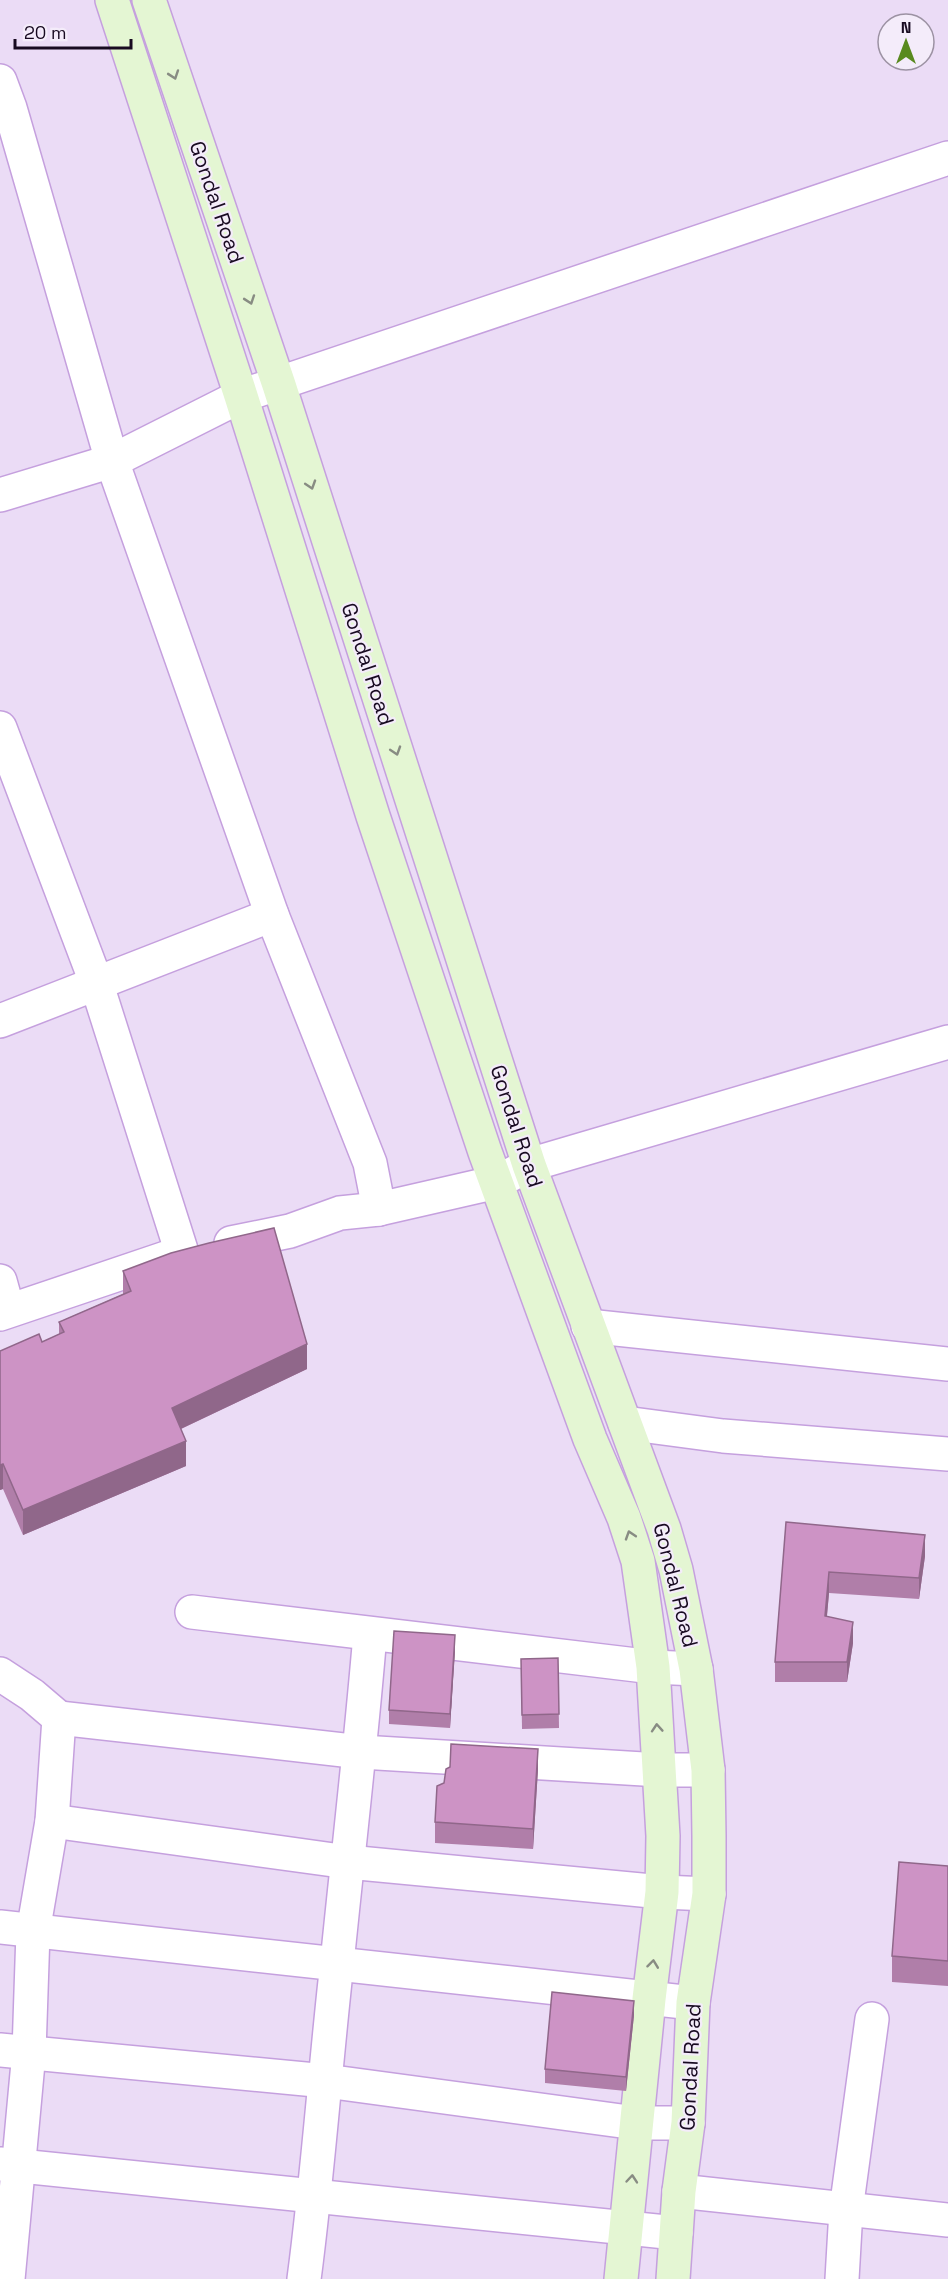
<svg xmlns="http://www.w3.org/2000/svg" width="948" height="2279" viewBox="0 0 948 2279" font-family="'Space Grotesk',sans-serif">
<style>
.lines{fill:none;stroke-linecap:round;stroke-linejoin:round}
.street-casing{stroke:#c5a0de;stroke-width:36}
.secondary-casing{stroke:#c5a0de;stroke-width:36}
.street{stroke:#fff;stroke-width:33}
.secondary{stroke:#e4f6d3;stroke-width:33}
.wall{fill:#b07ea9}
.shaded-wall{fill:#90678a}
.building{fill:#cd93c5;stroke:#90678a;stroke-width:1.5}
.oneway{stroke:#888c83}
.labels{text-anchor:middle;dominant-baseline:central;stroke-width:4.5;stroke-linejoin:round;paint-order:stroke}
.street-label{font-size:21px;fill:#180a21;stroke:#f4ecfa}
</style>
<rect width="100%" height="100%" fill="#ebdcf6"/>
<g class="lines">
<defs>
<g id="street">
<path d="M0,81L10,108L112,461L272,915L370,1163L379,1209"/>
<path d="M0,495L112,461L241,396L948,158"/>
<path d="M0,728L96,982L182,1253"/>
<path d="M0,1021L272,915"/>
<path d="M231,1243L290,1231L340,1213L379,1209L497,1182L529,1165L948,1042"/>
<path d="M0,1281L8,1310"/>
<path d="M0,1314L166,1258"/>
<path d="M588,1326L948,1364"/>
<path d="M625,1423L723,1436L948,1454"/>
<path d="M192,1612L653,1667L696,1669"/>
<path d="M0,1674L32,1695L59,1718L52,1821L33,1932L29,2052L8,2279"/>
<path d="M59,1718L361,1752L660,1770H708"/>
<path d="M52,1821L348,1862L662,1892L709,1894"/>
<path d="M0,1927L693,2003"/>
<path d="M0,2050L326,2081L636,2123H688"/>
<path d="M0,2164L676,2233"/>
<path d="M679,2191L948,2220"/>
<path d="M304,2279C318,2174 325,2069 337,1963C348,1854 361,1744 370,1634"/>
<path d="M842,2279L846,2210L872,2019"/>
</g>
<g id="secondary">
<path d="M112,0L241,396L373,816L485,1152L590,1439L624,1518L638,1561L653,1667L663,1836L662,1892L649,1999L621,2279"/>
<path d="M149,0L279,385L529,1165L664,1529L676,1570L696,1669L708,1770L709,1836V1894L693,2003L688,2123L679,2191L673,2279"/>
</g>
</defs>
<!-- street casing -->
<use href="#street" class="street-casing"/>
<!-- secondary casing -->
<use href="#secondary" class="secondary-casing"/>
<!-- street -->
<use href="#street" class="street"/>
<!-- secondary -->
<use href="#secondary" class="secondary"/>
</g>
<!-- wall -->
<g class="wall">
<path d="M123,1271L307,1369L181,1429L186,1466L23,1535L3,1489L0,1490V1351L42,1342L59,1334V1322L123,1294Z"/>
<path d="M786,1522L925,1556L919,1599L829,1593L827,1616L853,1643L847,1682H775V1662Z"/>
<path d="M455,1650L450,1728L389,1724V1710Z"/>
<path d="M558,1658L559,1728L522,1729L521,1659Z"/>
<path d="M450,1767L538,1769L533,1849L435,1843V1822L444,1783Z"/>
<path d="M948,1866V1986L892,1982V1956Z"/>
<path d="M634,2015L626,2091L545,2083V2069Z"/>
</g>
<!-- shaded-wall -->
<g class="shaded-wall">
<path d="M307,1344V1369L172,1433V1408Z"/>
<path d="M186,1441V1466L23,1535V1510Z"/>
<path d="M3,1464V1489L0,1490V1465Z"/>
<path d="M925,1535V1556L919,1599V1578Z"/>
<path d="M829,1572V1593L825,1636V1616Z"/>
<path d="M853,1622V1643L847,1682V1662Z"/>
<path d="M455,1635V1650L450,1728V1714Z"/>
<path d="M538,1749V1769L533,1849V1829Z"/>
<path d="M634,2001V2015L626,2091V2077Z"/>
</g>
<!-- building -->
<g class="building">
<path d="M274,1228L307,1344L172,1408L186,1441L23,1510L3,1464L0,1465V1351L39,1334L42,1342L64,1332L59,1322L131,1291L123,1271L171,1253L209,1243Z"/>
<path d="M786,1522L925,1535L919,1578L829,1572L825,1616L853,1622L847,1662H775Z"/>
<path d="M394,1631L455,1635L450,1714L389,1710Z"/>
<path d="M558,1658L559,1714L522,1715L521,1659Z"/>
<path d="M451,1744L538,1749L533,1829L435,1822L437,1786L444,1783L446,1769L450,1767Z"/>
<path d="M899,1862L948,1866V1961L892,1956Z"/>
<path d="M552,1992L634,2001L626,2077L545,2069Z"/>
</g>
<!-- one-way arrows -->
<defs><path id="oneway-chevron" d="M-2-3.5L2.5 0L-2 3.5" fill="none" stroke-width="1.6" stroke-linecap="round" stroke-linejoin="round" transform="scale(1.5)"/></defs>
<g class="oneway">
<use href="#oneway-chevron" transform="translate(174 75) rotate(71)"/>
<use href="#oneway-chevron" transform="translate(250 300) rotate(71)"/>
<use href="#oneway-chevron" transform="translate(311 485) rotate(72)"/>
<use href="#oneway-chevron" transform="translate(396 751) rotate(72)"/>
<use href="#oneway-chevron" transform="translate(630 1535) rotate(-108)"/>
<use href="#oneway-chevron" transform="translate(657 1728) rotate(-94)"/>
<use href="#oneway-chevron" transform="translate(653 1964) rotate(-83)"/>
<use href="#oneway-chevron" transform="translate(632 2179) rotate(-85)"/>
</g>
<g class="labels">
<!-- street labels -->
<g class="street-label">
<text transform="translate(217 202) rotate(71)">Gondal Road</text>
<text transform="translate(368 664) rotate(72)">Gondal Road</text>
<text transform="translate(517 1126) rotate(72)">Gondal Road</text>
<text transform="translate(676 1585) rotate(76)">Gondal Road</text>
<text transform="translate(690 2067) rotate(-87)">Gondal Road</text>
</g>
</g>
<!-- north arrow -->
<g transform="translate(906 42)"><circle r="28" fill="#f4ecfa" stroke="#9c92a3" stroke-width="1.5"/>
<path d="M0-4.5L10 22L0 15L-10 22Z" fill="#598a1f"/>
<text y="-9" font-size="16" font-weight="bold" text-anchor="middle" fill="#180a21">N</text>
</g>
<!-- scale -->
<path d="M15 39v9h116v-9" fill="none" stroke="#180a21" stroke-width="3"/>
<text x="24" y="39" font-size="18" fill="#180a21" stroke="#f4ecfa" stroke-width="4.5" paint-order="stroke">20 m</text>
</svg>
